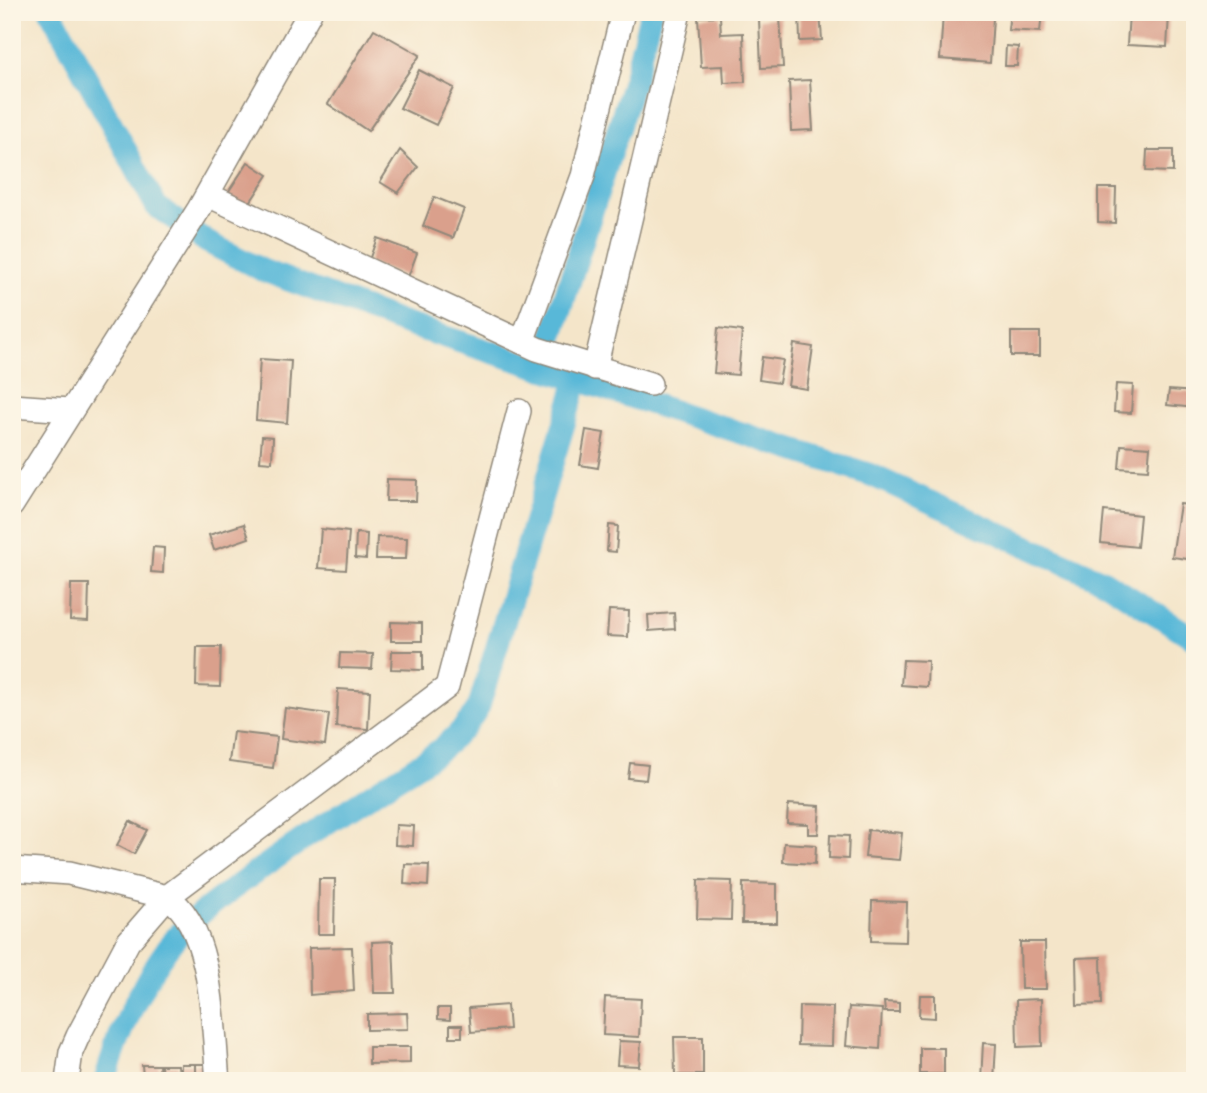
<svg xmlns="http://www.w3.org/2000/svg" width="1207" height="1093" viewBox="0 0 1207 1093" font-family="'IM FELL Great Primer',serif">
<style>
.lines{fill:none;stroke-linecap:round;stroke-linejoin:round}
.canal{stroke:#59b8d8;stroke-width:23}
.building{fill:#daa08c}
.minor-casing{stroke:#90887a;stroke-width:26}
.minor{stroke:#fff;stroke-width:23}
</style>
<rect width="100%" height="100%" fill="#fcf5e5"/>
<filter id="ink" filterUnits="userSpaceOnUse"><feTurbulence type="fractalNoise" baseFrequency=".0143" numOctaves="2"/><feDisplacementMap in="SourceGraphic" scale="14" xChannelSelector="R" yChannelSelector="G"/><feConvolveMatrix kernelMatrix="1 2 1 2 8 2 1 2 1" color-interpolation-filters="sRGB"/></filter>
<filter id="wash" filterUnits="userSpaceOnUse"><feTurbulence type="fractalNoise" baseFrequency=".00686" numOctaves="4" result="noise"/><feDisplacementMap in="SourceGraphic" scale="28" xChannelSelector="R" yChannelSelector="G"/><feGaussianBlur stdDeviation="1.57" result="paint"/><feColorMatrix in="noise" values="0 0 0 0 0 0 0 0 0 0 0 0 0 0 0 0 0 1.4 0 .05"/><feComposite in="paint" operator="in"/></filter>
<g filter="url(#wash)">
<rect width="100%" height="100%" fill="#f4e5c9"/>
<g class="lines">
<!-- canal -->
<g class="canal">
<path d="M51,12L156,206L207,242L262,270L405,324L871,475L1104,581L1195,639"/>
<path d="M542,369L634,79L651,12"/>
<path d="M105,1081C118,1035 140,985 169,946C188,921 216,901 241,883C286,850 331,820 378,790C415,766 457,746 479,706L577,381"/>
</g>
</g>
<g id="blocks">
<!-- building -->
<g class="building">
<path d="M799,12H820L822,40L800,41Z"/>
<path d="M1010,12H1042L1040,32L1008,30Z"/>
<path d="M1129,13L1169,15L1167,47L1127,45Z"/>
<path d="M943,14L993,18L990,63L940,59Z"/>
<path d="M720,16L721,34L743,33L745,82L724,83L723,66L701,67L698,17Z"/>
<path d="M780,17L783,67L761,68L759,19Z"/>
<path d="M374,29L420,55L368,131L328,104Z"/>
<path d="M1006,46L1018,47L1017,66H1005Z"/>
<path d="M419,70L454,88L436,125L400,108Z"/>
<path d="M810,80L813,130L791,131L789,81Z"/>
<path d="M400,150L418,167L398,193L380,182Z"/>
<path d="M1147,150H1173V172L1146,171Z"/>
<path d="M248,162L268,175L245,210L225,197Z"/>
<path d="M1098,188H1116L1115,223L1098,222Z"/>
<path d="M434,197L464,209L453,238L423,226Z"/>
<path d="M377,238L417,253L408,277L368,263Z"/>
<path d="M718,328L742,331L738,375L714,373Z"/>
<rect x="1011" y="332" width="29" height="24"/>
<path d="M794,344L813,347L807,389L788,386Z"/>
<path d="M762,357L783,360L779,383L759,380Z"/>
<path d="M260,359L291,361L287,423L256,420Z"/>
<path d="M1116,384L1133,385L1131,413L1114,412Z"/>
<path d="M1169,390L1195,392V408L1167,405Z"/>
<path d="M586,430L604,433L598,468L580,465Z"/>
<path d="M262,436L273,437L272,462L260,461Z"/>
<path d="M1121,445L1150,447L1148,470L1119,468Z"/>
<path d="M387,479L417,480L416,501H386Z"/>
<path d="M1180,504L1195,506V560L1172,557Z"/>
<path d="M1104,511L1140,515L1137,547L1101,543Z"/>
<path d="M244,524L249,538L214,550L209,535Z"/>
<path d="M609,525L618,526L616,552L607,551Z"/>
<path d="M321,529L349,532L346,570L318,568Z"/>
<path d="M356,533L367,534L366,559L355,558Z"/>
<path d="M377,537L407,538L406,559H376Z"/>
<path d="M153,547L164,548L163,573L151,572Z"/>
<path d="M71,584H89L88,621L70,620Z"/>
<path d="M609,610L629,611L628,637L607,636Z"/>
<path d="M674,613L675,629L649,631L648,615Z"/>
<path d="M391,622L422,623V641H391Z"/>
<path d="M197,647H221L220,687L196,686Z"/>
<path d="M392,651H423V670L391,669Z"/>
<path d="M340,653L373,654L372,669L339,668Z"/>
<path d="M903,660L928,661L927,687L901,685Z"/>
<path d="M338,689L370,691L368,729L336,727Z"/>
<path d="M285,708L329,714L325,745L281,739Z"/>
<path d="M233,732L277,737L273,768L229,762Z"/>
<path d="M630,763L648,765L646,780L628,778Z"/>
<path d="M788,804L820,806L818,834H808V824L787,823Z"/>
<path d="M130,821L147,830L134,854L117,845Z"/>
<path d="M396,825L414,826L413,846L395,845Z"/>
<path d="M868,830L902,833L899,860L865,857Z"/>
<path d="M830,835L849,836L848,859L829,858Z"/>
<path d="M784,843L816,845L815,864L783,862Z"/>
<path d="M405,864L429,865L428,886L404,884Z"/>
<path d="M319,879H335L334,934H318Z"/>
<path d="M698,880L732,881L731,920L697,919Z"/>
<path d="M743,883L777,884V923H742Z"/>
<path d="M872,901L907,902L906,942L871,941Z"/>
<path d="M393,941L395,993H374L372,942Z"/>
<path d="M1020,942H1045L1046,989H1021Z"/>
<path d="M352,947L354,991L310,995L309,948Z"/>
<path d="M1101,957L1102,1004L1077,1005L1076,958Z"/>
<path d="M920,995H935V1018L919,1017Z"/>
<path d="M605,997L641,999L639,1037L603,1035Z"/>
<path d="M1041,999L1042,1046L1017,1047L1016,1000Z"/>
<path d="M884,1002L899,1003V1012H885Z"/>
<path d="M507,1005L509,1029L471,1032L469,1008Z"/>
<path d="M799,1006L833,1007L832,1046L798,1045Z"/>
<path d="M849,1007L882,1009L880,1049L846,1046Z"/>
<path d="M438,1008H450V1020L438,1019Z"/>
<path d="M407,1013L408,1029L367,1030V1014Z"/>
<rect x="450" y="1025" width="12" height="12"/>
<path d="M674,1037H703V1075H675Z"/>
<path d="M619,1041L641,1042L639,1066L617,1065Z"/>
<path d="M983,1043L996,1044L994,1081H981Z"/>
<path d="M369,1047H410V1063L369,1064Z"/>
<rect x="920" y="1048" width="24" height="26"/>
<rect x="181" y="1064" width="14" height="17"/>
<rect x="196" y="1064" width="13" height="17"/>
<path d="M142,1065H159L160,1077H143Z"/>
<path d="M161,1065H178L179,1076L162,1077Z"/>
</g>
</g>
</g>
<g filter="url(#ink)">
<use href="#blocks" fill-opacity="0" stroke="#90887a" stroke-width="2"/>
<g class="lines">
<defs>
<g id="minor">
<path d="M208,195L537,349L650,384"/>
<path d="M522,342L583,176L623,12"/>
<path d="M595,368L679,12"/>
<path d="M12,406L70,410"/>
<path d="M12,505L199,209L310,12"/>
<path d="M12,869L69,873L167,897C214,926 213,1030 218,1081"/>
<path d="M67,1081L71,1052L78,1036L128,942L167,897L447,687L519,411"/>
</g>
</defs>
<!-- minor casing -->
<use href="#minor" class="minor-casing"/>
<!-- minor -->
<use href="#minor" class="minor"/>
</g>
</g>
<!-- margin -->
<rect width="1207" height="1093" fill="none" stroke="#fcf5e5" stroke-width="42"/>
</svg>
